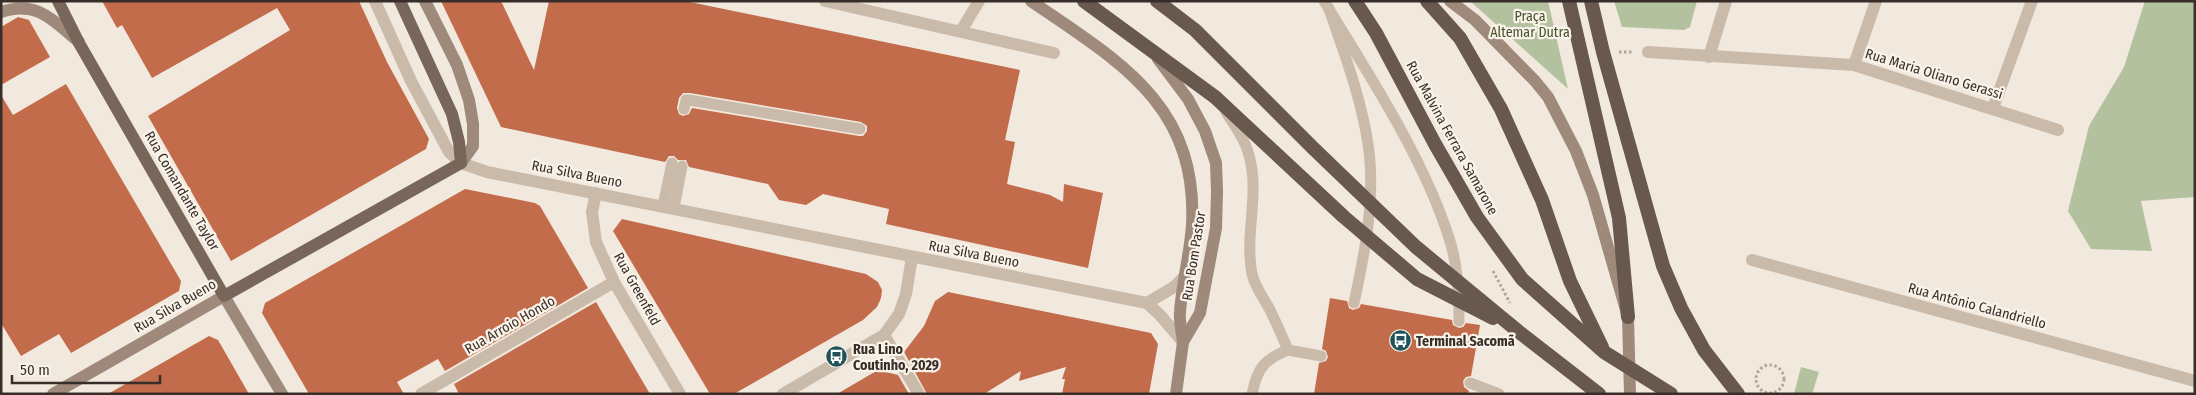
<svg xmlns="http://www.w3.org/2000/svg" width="2196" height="395" viewBox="0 0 2196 395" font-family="'Fira Sans Condensed',sans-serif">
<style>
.green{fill:#b4c19e}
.building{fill:#c36c4b;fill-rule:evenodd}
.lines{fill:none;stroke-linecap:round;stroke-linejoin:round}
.path{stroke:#b6a494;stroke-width:3;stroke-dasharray:2.5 2.5;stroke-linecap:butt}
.service{stroke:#cabaaa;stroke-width:11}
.minor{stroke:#cabaaa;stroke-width:12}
.tertiary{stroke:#cabaaa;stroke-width:12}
.secondary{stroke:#9e897b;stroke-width:12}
.primary{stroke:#79665b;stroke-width:12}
.trunk{stroke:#68584e;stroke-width:14}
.labels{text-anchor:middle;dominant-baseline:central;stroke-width:4.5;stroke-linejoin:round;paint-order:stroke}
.park-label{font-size:14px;fill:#45552d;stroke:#faf3ea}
.street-label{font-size:14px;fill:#382e29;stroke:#faf3ea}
.poi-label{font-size:14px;font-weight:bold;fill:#382e29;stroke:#faf3ea;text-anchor:start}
</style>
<rect width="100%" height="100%" fill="#f2e9de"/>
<!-- green -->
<g class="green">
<path d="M1470,1H1548L1568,89Z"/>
<path d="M1614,1H1697L1690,27L1684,30L1622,27Z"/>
<path d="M2145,1H2195V197L2141,201L2152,251L2091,249L2068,211L2089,126L2124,67Z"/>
<path d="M1801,367L1819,372L1812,394H1794Z"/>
</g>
<!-- building -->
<g class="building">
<path d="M102,1H359L387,62L429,139L426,149L231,261L148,116L290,30L277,8L152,78L122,25L117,28Z"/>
<path d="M441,1H501L534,70L549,1H685L1020,70L1005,140L1015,142L1007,184L1050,195L1063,202L1064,184L1103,193L1088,268L886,224L889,209L823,194L806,205L779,200L768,184L689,167L686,160H678L674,156H669L665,162L501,127ZM683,93H690L861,122L867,126V131L863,136H859L692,108L689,114L683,116L679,114L677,108L679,98Z"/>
<path d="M18,17L29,20L50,57L1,85V27Z"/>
<path d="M66,84L181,281L179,291L71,353L59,334L21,356L1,323V95L13,115Z"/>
<path d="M465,189L535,203L540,206L588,288L445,371L438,359L397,382L404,394H309L262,313L265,303Z"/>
<path d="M622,219L866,274L878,282L882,290L881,298L877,307L863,320L734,394H710L613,231Z"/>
<path d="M948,292L1151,333L1158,344L1149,394H1062L1065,379H1062L1066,367L1019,381L1021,371L984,394H927L904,352L924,326L935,301Z"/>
<path d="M1330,298L1347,301L1349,308L1353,310L1359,308L1361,304L1452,320L1453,325L1459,328L1463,327L1466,323L1480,325L1471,376L1466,377L1463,381L1464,387L1469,391L1468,394H1314L1319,363L1326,361L1328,357L1326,351L1322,349Z"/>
<path d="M596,302L650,394H459L454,384Z"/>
<path d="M209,336L218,340L249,394H108Z"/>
<path d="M878,370L898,375L909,394H837Z"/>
</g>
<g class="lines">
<!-- path -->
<g class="path">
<path d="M1619,52H1633"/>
<path d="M1493,271L1510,303"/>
<circle cx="1770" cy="379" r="14"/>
</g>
<!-- service -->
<g class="service">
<path d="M1324,1L1329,9C1344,53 1361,97 1368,144C1376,196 1365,252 1354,303"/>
<path d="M1329,9C1372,80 1424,159 1449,238C1458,265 1459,294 1459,321"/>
<path d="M684,109L686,100H689L860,129"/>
<path d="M1226,112C1234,125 1244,137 1248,152C1261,192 1244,233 1252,274C1255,287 1263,297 1269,308C1276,322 1282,336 1288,350"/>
<path d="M663,206L672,163"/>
<path d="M674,208L682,166"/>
<path d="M1288,350L1321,356"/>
<path d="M1470,383L1499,394"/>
<path d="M1252,394C1257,369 1264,359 1288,350"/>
</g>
<!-- minor -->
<g class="minor">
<path d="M375,1L411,81L449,152L461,163"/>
<path d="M825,1L1054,53"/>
<path d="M961,31L979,1"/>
<path d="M1648,52L1854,65L2058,130"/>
<path d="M1709,57L1726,1"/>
<path d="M1854,65L1876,1"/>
<path d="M1993,108L2032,1"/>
<path d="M596,193L592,212L596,242L614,282L680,394"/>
<path d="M1752,260L2195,381"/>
<path d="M884,335L919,394"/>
<path d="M421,394L614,282"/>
</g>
<!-- tertiary -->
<g class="tertiary">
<path d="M461,163L487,172L1147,303L1160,315L1183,342"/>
<path d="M1147,303L1174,287L1185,276"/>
<path d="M783,394L884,335L899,314L906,294L912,257"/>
</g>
<!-- secondary -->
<g class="secondary">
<path d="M425,1L457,65L469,100L473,124V146L461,163"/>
<path d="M1031,1C1118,61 1198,104 1192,225C1190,254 1182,283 1180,312C1179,321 1182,332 1183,342"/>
<path d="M1450,1L1475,20L1535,81L1548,97L1576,151L1593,195L1628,317L1630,394"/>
<path d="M1,12C38,0 52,20 79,42"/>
<path d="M1158,59L1188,99L1205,131L1216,163L1217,191L1216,228L1200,313L1183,342L1176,394"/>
<path d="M53,394L224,296L282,394"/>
</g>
<!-- primary -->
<path class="primary" d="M58,1L79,43L224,296L461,163L459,142L452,114L400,1"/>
<!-- trunk -->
<g class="trunk">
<path d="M1084,1L1215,97L1344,217L1417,279L1493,318"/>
<path d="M1157,1L1195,30L1313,148L1416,247L1519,332L1599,394"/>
<path d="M1355,1L1376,33L1435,144L1477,217L1522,279L1604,352L1671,394"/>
<path d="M1427,1L1460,38L1501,109L1542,200L1570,281L1602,347"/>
<path d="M1569,1L1619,218L1628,317"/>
<path d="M1591,1L1603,52L1663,266L1681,308L1704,350L1738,394"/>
</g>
</g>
<!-- icons -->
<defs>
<symbol id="bus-disc" viewBox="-11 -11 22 22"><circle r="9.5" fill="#1f5359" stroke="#faf3ea"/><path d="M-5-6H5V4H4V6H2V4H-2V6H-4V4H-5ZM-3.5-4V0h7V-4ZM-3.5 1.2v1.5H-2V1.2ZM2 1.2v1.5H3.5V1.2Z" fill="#fff"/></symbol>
</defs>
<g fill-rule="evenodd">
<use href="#bus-disc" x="1388" y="328" width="25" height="25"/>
<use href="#bus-disc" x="824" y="344" width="25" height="25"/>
</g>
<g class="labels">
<!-- park labels -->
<g class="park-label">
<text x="1530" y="16">Praça<tspan x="1530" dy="16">Altemar Dutra</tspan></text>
</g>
<!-- street labels -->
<g class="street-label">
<text transform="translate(1934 74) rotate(17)">Rua Maria Oliano Gerassi</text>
<text transform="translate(1452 138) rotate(61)">Rua Malvina Ferrara Samarone</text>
<text transform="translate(577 174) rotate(11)">Rua Silva Bueno</text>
<text transform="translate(182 191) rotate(60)">Rua Comandante Taylor</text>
<text transform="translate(974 254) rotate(11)">Rua Silva Bueno</text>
<text transform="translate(1194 256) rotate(-81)">Rua Bom Pastor</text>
<text transform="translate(637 289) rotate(61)">Rua Greenfeld</text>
<text transform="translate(175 306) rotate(-30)">Rua Silva Bueno</text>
<text transform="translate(1977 306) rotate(15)">Rua Antônio Calandriello</text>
<text transform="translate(510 325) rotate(-30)">Rua Arroio Hondo</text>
</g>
<!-- poi labels -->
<g class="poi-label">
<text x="1416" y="341">Terminal Sacomã</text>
<text x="853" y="349">Rua Lino<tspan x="853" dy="16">Coutinho, 2029</tspan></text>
</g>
</g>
<!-- border -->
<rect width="2196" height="395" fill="none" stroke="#382e29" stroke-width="5"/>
<!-- scale -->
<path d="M12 375v8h148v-8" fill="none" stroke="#382e29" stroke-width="2.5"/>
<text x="20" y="375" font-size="15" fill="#382e29" stroke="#faf3ea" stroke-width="4" paint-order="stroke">50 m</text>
</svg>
